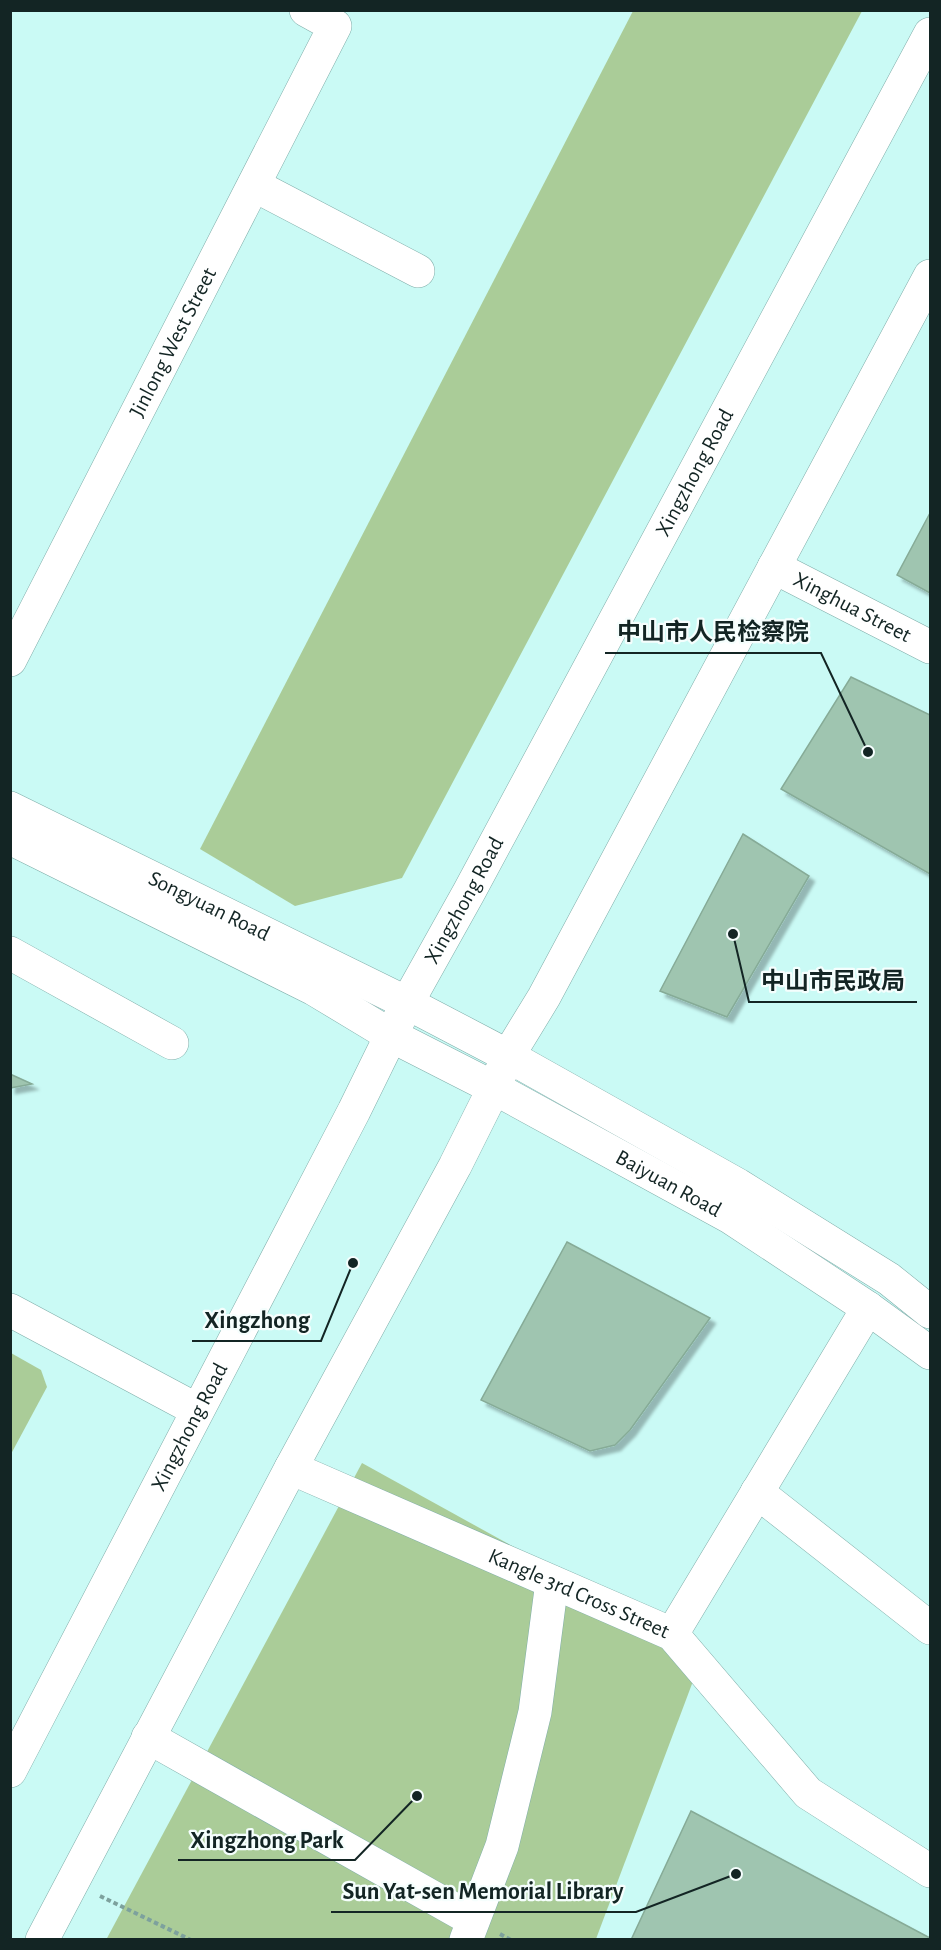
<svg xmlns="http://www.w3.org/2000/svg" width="941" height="1950" viewBox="0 0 941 1950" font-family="'Alegreya Sans','Noto Sans SC',sans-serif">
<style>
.green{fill:#aacc98}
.building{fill:#9fc5b0;stroke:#86ab97;stroke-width:1.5;filter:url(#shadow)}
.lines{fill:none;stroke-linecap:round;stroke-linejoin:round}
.minor-casing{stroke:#7fada9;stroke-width:34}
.major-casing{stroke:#7fada9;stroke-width:34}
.path{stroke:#7da19d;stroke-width:4;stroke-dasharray:4.5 3;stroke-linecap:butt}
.minor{stroke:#fff;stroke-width:33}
.major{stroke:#fff;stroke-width:33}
.labels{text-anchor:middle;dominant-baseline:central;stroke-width:4.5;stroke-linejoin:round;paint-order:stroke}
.street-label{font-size:22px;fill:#132524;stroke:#f5fefd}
.leader{fill:none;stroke:#132524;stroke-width:2}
.callout-dot{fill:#132524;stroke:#f5fefd;stroke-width:2}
.callout-label{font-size:24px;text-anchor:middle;font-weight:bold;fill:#132524;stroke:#f5fefd;stroke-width:4.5;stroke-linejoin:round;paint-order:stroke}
</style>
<defs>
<filter id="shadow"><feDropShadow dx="5.5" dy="5.5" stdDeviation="1.5" flood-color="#0004"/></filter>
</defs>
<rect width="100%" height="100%" fill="#cafaf5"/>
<!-- green -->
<g class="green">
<path d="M633,11H862L402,878L295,906L200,849Z"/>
<path d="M11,1353L41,1370L47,1387L11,1454Z"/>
<path d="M362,1463L704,1652L596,1939L106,1940Z"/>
</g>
<!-- building -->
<g class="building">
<path d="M930,513V593L897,575Z"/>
<path d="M851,677L930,715V874L781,789Z"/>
<path d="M743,834L809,876L727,1017L660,991Z"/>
<path d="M10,1074L32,1084L10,1088Z"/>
<path d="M567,1242L710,1318L630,1430L615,1445L590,1451L481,1400Z"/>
<path d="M691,1811L930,1938V1940H631Z"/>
</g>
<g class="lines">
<defs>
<g id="minor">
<path d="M254,185L418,271"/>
<path id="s1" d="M774,567L930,647"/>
<path id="s2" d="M10,660L335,26L306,10"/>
<path id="s3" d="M10,808L407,1003L508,1056L738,1185L889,1279L930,1312"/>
<path id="s4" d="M10,838L314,989L392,1036L494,1088L730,1217L868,1308L930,1353"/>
<path d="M10,953L172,1043"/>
<path d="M10,1310L197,1410"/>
<path id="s5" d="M291,1468L672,1634L808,1793L930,1871"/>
<path d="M757,1492L930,1628"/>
<path d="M672,1634L868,1308"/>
<path d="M148,1737L473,1920"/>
<path d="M466,1940L502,1846L535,1712L552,1582"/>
</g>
<g id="major">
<path id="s6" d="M10,1771L354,1111L407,1003L469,892L930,34"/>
<path d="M42,1940L291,1468L455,1166L494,1088L508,1056L544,997L930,276"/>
</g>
</defs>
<!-- minor casing -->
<use href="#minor" class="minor-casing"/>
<!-- major casing -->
<use href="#major" class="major-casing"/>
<!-- path -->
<g class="path">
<path d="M100,1896L191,1940"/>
<path d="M500,1934L511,1940"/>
</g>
<!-- minor -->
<use href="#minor" class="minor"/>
<!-- major -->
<use href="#major" class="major"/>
</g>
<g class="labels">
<!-- street labels -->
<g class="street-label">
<text stroke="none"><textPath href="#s2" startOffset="357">Jinlong West Street</textPath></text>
<text stroke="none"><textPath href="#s6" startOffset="1468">Xingzhong Road</textPath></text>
<text stroke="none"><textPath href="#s1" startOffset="88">Xinghua Street</textPath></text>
<text stroke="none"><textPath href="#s6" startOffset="982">Xingzhong Road</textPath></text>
<text stroke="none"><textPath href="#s3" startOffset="222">Songyuan Road</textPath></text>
<text stroke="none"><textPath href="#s4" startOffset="744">Baiyuan Road</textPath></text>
<text stroke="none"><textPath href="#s6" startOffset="388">Xingzhong Road</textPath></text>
<text stroke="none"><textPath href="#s5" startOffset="314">Kangle 3rd Cross Street</textPath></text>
</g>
</g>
<!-- callouts -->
<path class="leader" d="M868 752L821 653H605M733 934L749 1002H917M353 1263L321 1341H192M417 1796L355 1860H178M736 1874L636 1912H331"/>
<g class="callout-dot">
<circle cx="868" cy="752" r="6"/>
<circle cx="733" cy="934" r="6"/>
<circle cx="353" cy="1263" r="6"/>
<circle cx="417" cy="1796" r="6"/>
<circle cx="736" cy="1874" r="6"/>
</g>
<g class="callout-label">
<text x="713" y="640">中山市人民检察院</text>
<text x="833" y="989">中山市民政局</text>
<text x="257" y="1328">Xingzhong</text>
<text x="267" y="1848">Xingzhong Park</text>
<text x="483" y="1899">Sun Yat-sen Memorial Library</text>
</g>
<!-- border -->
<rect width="941" height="1950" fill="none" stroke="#132524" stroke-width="24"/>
</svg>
